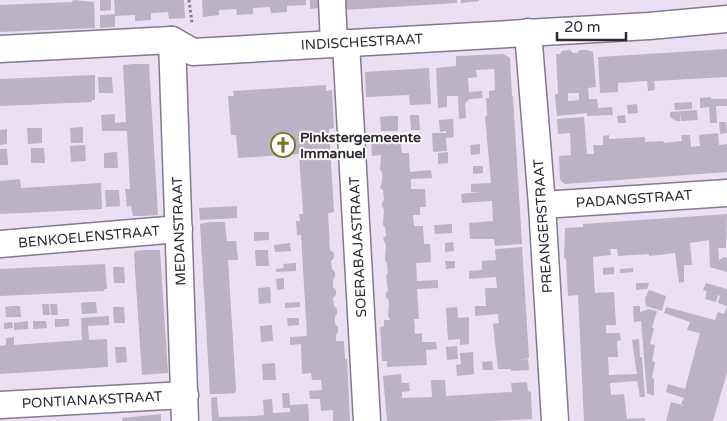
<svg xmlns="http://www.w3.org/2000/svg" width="727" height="421" viewBox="0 0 727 421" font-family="'Varela Round',sans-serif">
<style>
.building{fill:#bcb2c5;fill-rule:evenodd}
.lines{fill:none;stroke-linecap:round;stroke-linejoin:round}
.street-casing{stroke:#847a8c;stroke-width:29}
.path{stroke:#857d8a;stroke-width:3;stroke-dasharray:2.5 2.5;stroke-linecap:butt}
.street{stroke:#fff;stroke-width:26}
.labels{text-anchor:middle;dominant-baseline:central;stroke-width:4;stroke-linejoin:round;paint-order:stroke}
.street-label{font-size:14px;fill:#2d2930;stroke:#fff}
.poi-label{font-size:14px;font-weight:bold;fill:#2d2930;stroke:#fff;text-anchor:start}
</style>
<rect width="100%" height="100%" fill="#eadff3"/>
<!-- building -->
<g class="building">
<path d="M73,0L94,2L95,28L0,32V5L72,2Z"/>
<path d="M100,0H111V10L100,11Z"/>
<path d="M114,0H184L185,18L169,19L168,12L151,13V20L135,21V15L115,16V27L100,28V15L115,14Z"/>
<path d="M202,0H306V5L287,6V12L271,13L270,7L253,8V14L237,15L236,9L219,10V15L203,17Z"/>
<path d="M310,0H318L319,8L310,9Z"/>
<path d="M343,0H457V3L344,10Z"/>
<path d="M461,0H479V1L461,3Z"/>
<path d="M727,49V77L654,81L655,90L648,91L647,81L618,83V92L600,93L598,57Z"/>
<path d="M570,50L573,53H577L580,50H587L593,52L596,87L588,88L589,99H597L598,108L612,107L613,115L587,116V113L557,116L555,94H558L556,54H560L562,51ZM568,93H579V100L568,101Z"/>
<path d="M504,54L510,58L512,96H513L522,244L495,246L494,239H470L469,223L493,221L492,201L462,203L461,194L481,192H471V184L491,183L485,116H487L486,98H489V91L495,90L494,69L476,70L477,77L468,78L469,92L482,91L483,98L470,99L465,103L466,118L459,119L458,96H447V107L438,108L436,68L456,66V56Z"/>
<path d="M134,64H149L158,215L143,216H133L131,206L127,207L125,189H130L127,131H102L101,115L115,114V123L126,122L123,65Z"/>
<path d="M429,68L431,104L410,105L409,95L366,97L365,72Z"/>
<path d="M95,75V100H91L92,102L0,106V79Z"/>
<path d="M98,77H112L113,93H99Z"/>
<path d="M326,85V91L332,90L334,128L329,129L334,212L328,213L330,250L334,253V258L331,261L332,269L335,272V277L333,280V287L336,290V295L333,298L334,306L337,309V314L335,316V324L338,327V332L336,335V341H344L345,359H347L350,421H333V410L321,411L320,399H310L309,391L322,390L321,380H312L311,373L302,374L301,344L290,345V337L307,336L301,235H297L296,221H300L299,214H303L299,154L238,158L236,135H231L228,96H234L233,91Z"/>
<path d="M711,97V99H727V106H716L717,123H710L709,107L700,108V98Z"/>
<path d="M692,102V109L675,110L674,103Z"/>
<path d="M637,104L638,113L628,114L627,105Z"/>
<path d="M697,110L698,120L681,121L680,113V121H676L670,117V112Z"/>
<path d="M410,115H419L420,130H411Z"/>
<path d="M625,115L626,123H618L617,116Z"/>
<path d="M389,116H398V131H381L380,117Z"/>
<path d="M584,117L587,154H594L593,145H603V136L609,135V139L645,137V142L663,141L664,143L682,141L681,135H690L691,147L700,146L699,135L718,133L719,145L727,144V172L565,184L560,180L559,156L571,155L570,133L558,134L557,119Z"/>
<path d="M453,119L454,137L446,138L447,151L433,152L432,133H446V131L440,132L439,120Z"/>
<path d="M719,122H726L727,133L720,134Z"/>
<path d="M83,127V143H71L70,128Z"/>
<path d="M27,128H42V143L28,144Z"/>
<path d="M7,129V144L0,145V130Z"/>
<path d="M400,135L402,153H409L410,172L431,170L432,178L411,179V189H425L426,207H420V215H413L414,226H423L424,244H430L431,262L416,263L417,281L438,280V288L417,289L419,319H414L415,334L422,333V342H436L437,349L426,350L427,365L387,367V361H382L380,327L384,326V320H390L388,316L389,300L386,298V293L388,291L386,275L388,273L387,263L385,261L386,246L383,238L386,236L385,227L383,225L384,210L382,206V202L384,200L383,190L380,188L382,181V172L380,170L381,155L372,156L371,136Z"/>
<path d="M480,144V154L471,155L470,145Z"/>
<path d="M85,145L86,161L71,162L70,146Z"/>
<path d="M31,148H44L45,163H31Z"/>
<path d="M0,149H7L8,165H0Z"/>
<path d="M117,152L118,168H104V153Z"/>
<path d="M448,152V163L438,164V153Z"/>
<path d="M473,166H483V173L473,174Z"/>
<path d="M20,179L21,188L101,183L102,209L0,214V181Z"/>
<path d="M105,190H119L120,206L106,207Z"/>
<path d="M237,206V218L200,220L199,208Z"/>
<path d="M727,214L726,248H718L719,260L724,257L727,258V272L710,267L709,240L690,243L692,265H684V282L679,283L675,253L649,256V254L618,256L617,249H610L611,255L593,257L595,293L614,292L616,325H606V333H620L621,340L617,341L618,357H608L609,375L637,374L632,340L639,339L640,357H642L645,397H640L637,381L610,383L611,395L624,394L627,419L645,418V421H584L578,295L568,296L566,259L564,258L565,228L583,227V224Z"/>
<path d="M210,222H225L227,241H236L238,260H228L236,389L235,393L225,394H210L200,224Z"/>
<path d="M452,224V233L435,234L434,225Z"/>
<path d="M254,232H269V240L254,241Z"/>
<path d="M453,242L454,251L445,252V243Z"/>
<path d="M290,243L291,251L275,252L274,245Z"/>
<path d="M522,247L529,358L518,360L528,359L529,370L511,371V369H498L493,324L499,323L498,314L475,316V306H486L485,288H497L496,277L469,279V271L482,270V261L496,260L495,249Z"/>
<path d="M145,250H160L168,373L142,375L134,255L135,251Z"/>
<path d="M255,250H268L269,266H256Z"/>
<path d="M445,261H455V268L446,269Z"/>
<path d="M296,263V271L276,272V269L284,268L283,264Z"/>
<path d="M105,264L107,289H104V291L0,296V269Z"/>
<path d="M113,267H124L125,283H114Z"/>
<path d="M614,267V274L603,275V268Z"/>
<path d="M633,268V272L620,273V269Z"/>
<path d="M284,278V289L277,290L276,279Z"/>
<path d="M636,283H649L647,289L636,290Z"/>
<path d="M706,283L727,289V373L713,421H666L671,402L685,406L681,404L684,398L666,392L668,384L685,389L700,333L687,330L690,322L664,313L666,307L715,320L718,312L724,314L727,306L718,303L720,296L718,295L716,302L705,299L707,291L703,290Z"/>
<path d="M270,287L271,303L259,304L258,288Z"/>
<path d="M649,290L666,296L662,311L646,306L645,298Z"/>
<path d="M88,302H96L97,313L82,314L81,303Z"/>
<path d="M300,302V307L285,308V303Z"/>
<path d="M42,304H49L50,315H43Z"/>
<path d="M50,304H57L58,315H51Z"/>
<path d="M12,306H20L21,317H6L5,307Z"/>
<path d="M633,306H640V312L649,309L657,311L652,328H654L650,344L655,345L652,361L655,362L652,378L654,379V396L647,393L641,321L634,322Z"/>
<path d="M113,307H124L125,323H114Z"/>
<path d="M457,307L458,318L469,317V344L460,345V339L448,340L446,308Z"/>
<path d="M109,316V325L88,326L89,340L107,339L108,367L0,374V346L6,345V338L14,337V345L82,340L81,318Z"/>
<path d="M287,318H299V325L288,326Z"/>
<path d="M55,319H69V326L55,327Z"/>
<path d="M28,321V329L14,330V323Z"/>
<path d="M33,321H46L47,328L33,329Z"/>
<path d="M12,322L13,328L4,329V323Z"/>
<path d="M272,325L273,341L261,342L260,326Z"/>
<path d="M457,346L458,359L447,360L446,347Z"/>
<path d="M115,347H126L127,362L116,363Z"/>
<path d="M473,352L474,374L457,376L456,365L461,364L460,353Z"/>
<path d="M492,361L493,370H483L482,362Z"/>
<path d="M275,363L276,380H263L262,364Z"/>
<path d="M401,374L402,383H409L410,391L402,392V398L432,397L431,380H445L446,396L512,392L511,383L527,382L528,391L531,392L532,419L491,421H387L383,376Z"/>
<path d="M282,393H289L290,405L308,404L309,421H212L211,398L217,397L219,417L253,416L264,415L263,400L272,399L273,413L290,412V408H283Z"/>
<path d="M161,414V421H122V418Z"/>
</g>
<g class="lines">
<defs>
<g id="street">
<path d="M332,0L334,44"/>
<path d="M528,32L542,205L555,421"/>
<path d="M172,40L185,421"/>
<path d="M346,43L367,421"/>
<path d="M0,49L172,40L193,52L649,26L727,19"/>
<path d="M542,205L727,193"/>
<path d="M0,244L179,229"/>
<path d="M0,405L185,395"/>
</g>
</defs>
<!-- street casing -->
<use href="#street" class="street-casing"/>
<!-- path -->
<path class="path" d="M189,0L192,23"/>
<!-- street -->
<use href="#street" class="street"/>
</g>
<!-- icons -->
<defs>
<symbol id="church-ring" viewBox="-11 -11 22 22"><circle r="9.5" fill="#fff" stroke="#707924" stroke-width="1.5"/><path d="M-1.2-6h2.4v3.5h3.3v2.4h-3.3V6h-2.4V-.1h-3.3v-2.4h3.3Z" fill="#707924"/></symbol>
</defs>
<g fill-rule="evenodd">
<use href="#church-ring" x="269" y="131" width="28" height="28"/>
</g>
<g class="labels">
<!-- street labels -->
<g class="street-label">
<text transform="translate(362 42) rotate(-3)">INDISCHESTRAAT</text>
<text transform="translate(634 199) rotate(-4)">PADANGSTRAAT</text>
<text transform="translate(543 226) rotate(-94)">PREANGERSTRAAT</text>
<text transform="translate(179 231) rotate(-92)">MEDANSTRAAT</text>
<text transform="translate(89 237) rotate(-5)">BENKOELENSTRAAT</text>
<text transform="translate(358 247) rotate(-93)">SOERABAJASTRAAT</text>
<text transform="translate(92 400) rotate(-3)">PONTIANAKSTRAAT</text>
</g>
<!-- poi labels -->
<g class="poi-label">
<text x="300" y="137">Pinkstergemeente<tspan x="300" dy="16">Immanuel</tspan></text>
</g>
</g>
<!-- scale -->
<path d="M557 32v8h69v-8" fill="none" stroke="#2d2930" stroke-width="2.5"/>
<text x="564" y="32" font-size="15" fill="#2d2930" stroke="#ffffff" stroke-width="4" paint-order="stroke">20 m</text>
</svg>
